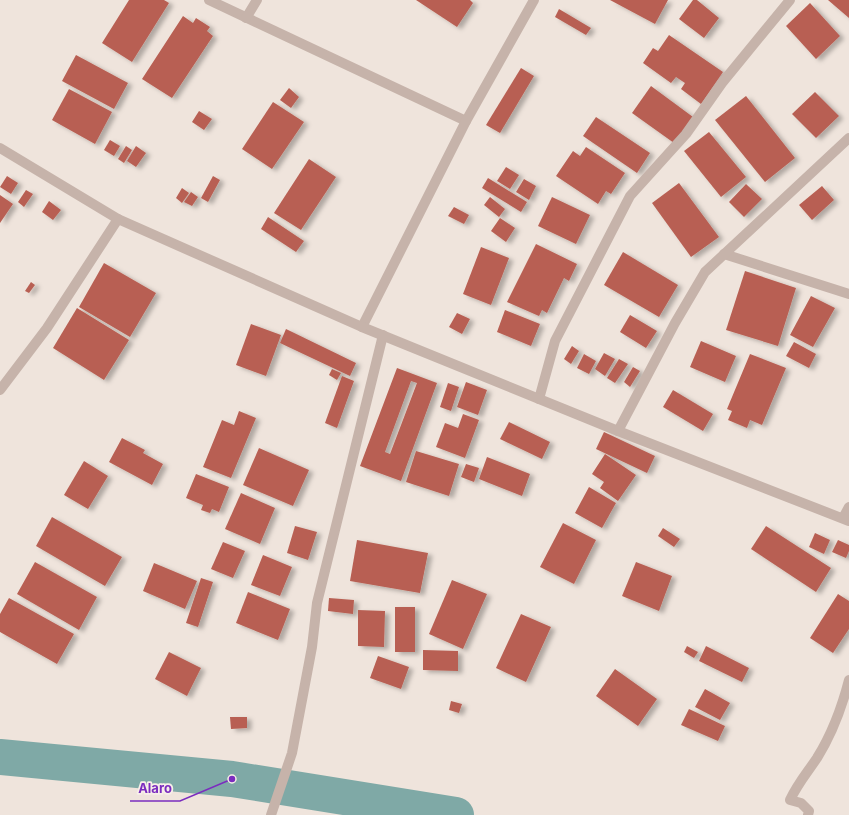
<svg xmlns="http://www.w3.org/2000/svg" width="849" height="815" viewBox="0 0 849 815" font-family="Inter,sans-serif">
<style>
.lines{fill:none;stroke-linecap:round;stroke-linejoin:round}
.river{stroke:#7fa9a6;stroke-width:36}
.building{fill:#b85f52;fill-rule:evenodd;filter:url(#shadow)}
.minor{stroke:#c6b3aa;stroke-width:10}
.tertiary{stroke:#c6b3aa;stroke-width:10}
.leader{fill:none;stroke:#7b2cbf;stroke-width:1.5}
.callout-dot{fill:#7b2cbf;stroke:#f7efe8;stroke-width:1.5}
.callout-label{font-size:13px;text-anchor:middle;font-weight:bold;fill:#7b2cbf;stroke:#f7efe8;stroke-width:3.5;stroke-linejoin:round;paint-order:stroke}
</style>
<defs>
<filter id="shadow"><feDropShadow dx="4.5" dy="2.5" stdDeviation="2" flood-color="#0004"/></filter>
</defs>
<rect width="100%" height="100%" fill="#efe4dc"/>
<g class="lines">
<!-- river -->
<path class="river" d="M0,757L232,779L456,815"/>
</g>
<!-- building -->
<g class="building">
<path d="M129,0H164L169,3L132,62L102,43Z"/>
<path d="M416,0H470L473,3L457,27Z"/>
<path d="M610,0H668L655,24Z"/>
<path d="M693,0H697L719,18L704,38L679,19Z"/>
<path d="M828,0H849V18Z"/>
<path d="M810,3L840,36L816,59L786,26Z"/>
<path d="M559,9L591,28L586,35L555,17Z"/>
<path d="M183,16L193,23L196,18L210,27L207,31L213,36L172,98L142,79Z"/>
<path d="M669,35L723,72L701,104L681,89L685,83L676,77L671,83L643,63L653,48L658,51Z"/>
<path d="M76,55L128,83L114,109L62,81Z"/>
<path d="M521,68L534,76L500,133L486,125Z"/>
<path d="M651,86L693,117L674,143L632,113Z"/>
<path d="M289,88L299,97L291,108L280,100Z"/>
<path d="M69,89L112,112L95,144L52,120Z"/>
<path d="M815,92L839,116L816,138L792,114Z"/>
<path d="M746,96L795,158L765,182L715,120Z"/>
<path d="M273,102L304,122L272,169L242,149Z"/>
<path d="M199,111L212,119L204,130L192,122Z"/>
<path d="M596,117L650,153L637,173L583,136Z"/>
<path d="M709,132L746,177L721,197L684,151Z"/>
<path d="M110,140L120,146L114,156L104,150Z"/>
<path d="M126,146L132,150L124,163L118,159Z"/>
<path d="M136,146L146,153L136,167L127,161Z"/>
<path d="M586,147L625,173L611,194L606,191L598,204L556,176L573,151L580,156Z"/>
<path d="M309,159L336,177L301,230L274,213Z"/>
<path d="M506,167L519,175L510,189L497,181Z"/>
<path d="M7,176L18,183L11,194L0,187Z"/>
<path d="M213,176L220,180L208,202L201,198Z"/>
<path d="M488,178L527,202L521,212L482,188Z"/>
<path d="M524,179L536,186L529,200L516,192Z"/>
<path d="M679,183L719,237L691,257L652,203Z"/>
<path d="M746,184L762,199L744,217L729,202Z"/>
<path d="M822,186L834,200L812,220L799,205Z"/>
<path d="M182,188L189,193L182,203L176,198Z"/>
<path d="M26,190L33,194L24,207L18,202Z"/>
<path d="M191,192L198,197L192,206L184,202Z"/>
<path d="M0,195L13,204L0,223Z"/>
<path d="M490,197L505,209L499,217L484,205Z"/>
<path d="M552,197L590,215L576,244L538,226Z"/>
<path d="M49,201L61,210L53,220L42,212Z"/>
<path d="M454,207L469,215L464,224L448,216Z"/>
<path d="M268,217L304,241L296,252L261,229Z"/>
<path d="M500,218L515,228L506,242L491,231Z"/>
<path d="M536,244L577,264L569,281L564,278L547,313L542,310L539,316L507,302Z"/>
<path d="M481,247L509,258L491,305L463,294Z"/>
<path d="M623,252L678,285L659,317L604,285Z"/>
<path d="M104,263L156,293L130,337L79,307Z"/>
<path d="M745,271L796,288L778,346L726,330Z"/>
<path d="M31,282L35,285L29,293L25,291Z"/>
<path d="M811,296L835,308L813,347L790,335Z"/>
<path d="M77,308L129,340L104,380L53,348Z"/>
<path d="M505,310L540,324L531,346L497,332Z"/>
<path d="M457,313L470,319L462,334L449,327Z"/>
<path d="M630,315L657,331L646,348L620,332Z"/>
<path d="M251,324L281,335L266,376L236,365Z"/>
<path d="M286,329L356,363L350,376L280,343Z"/>
<path d="M701,341L736,356L725,382L690,367Z"/>
<path d="M794,342L816,354L809,368L786,356Z"/>
<path d="M572,346L579,351L571,364L564,359Z"/>
<path d="M604,353L615,359L605,376L595,369Z"/>
<path d="M584,354L596,361L589,374L577,368Z"/>
<path d="M750,354L786,368L762,425L750,420L747,428L728,420L732,411L727,409Z"/>
<path d="M619,359L628,364L615,383L607,378Z"/>
<path d="M633,367L640,371L630,387L624,382Z"/>
<path d="M397,368L437,383L401,481L360,466ZM411,381L417,383L390,454L385,452Z"/>
<path d="M332,369L341,373L337,380L329,375Z"/>
<path d="M342,376L354,381L337,428L325,423Z"/>
<path d="M466,382L487,390L478,415L457,407Z"/>
<path d="M448,383L459,387L451,411L440,407Z"/>
<path d="M673,390L713,414L703,431L663,407Z"/>
<path d="M239,411L256,418L231,478L203,467L222,420L234,425Z"/>
<path d="M463,414L479,420L465,458L436,447L445,423L458,428Z"/>
<path d="M509,422L550,442L542,459L500,439Z"/>
<path d="M604,432L655,456L647,473L596,449Z"/>
<path d="M122,438L145,450L143,453L163,464L152,485L109,462Z"/>
<path d="M259,448L309,470L293,506L243,485Z"/>
<path d="M416,451L459,464L449,496L406,482Z"/>
<path d="M605,454L636,475L618,501L600,488L604,482L592,474Z"/>
<path d="M487,457L530,474L522,496L479,479Z"/>
<path d="M84,461L108,476L88,509L64,495Z"/>
<path d="M466,464L479,468L474,482L461,477Z"/>
<path d="M196,474L229,487L219,512L212,509L210,513L201,510L203,505L186,498Z"/>
<path d="M589,487L616,503L602,528L575,513Z"/>
<path d="M241,493L275,508L260,544L225,529Z"/>
<path d="M52,517L122,557L105,586L36,546Z"/>
<path d="M563,523L596,540L574,584L540,567Z"/>
<path d="M295,526L317,532L308,560L287,553Z"/>
<path d="M766,526L831,568L816,592L751,549Z"/>
<path d="M663,528L680,539L674,547L658,536Z"/>
<path d="M815,533L830,540L824,554L809,547Z"/>
<path d="M357,540L428,553L420,593L350,581Z"/>
<path d="M838,540L849,545V551L846,558L832,552Z"/>
<path d="M223,542L245,551L233,578L211,569Z"/>
<path d="M263,555L292,567L280,596L251,585Z"/>
<path d="M35,562L97,597L79,630L17,594Z"/>
<path d="M636,562L672,576L659,611L622,596Z"/>
<path d="M154,563L197,581L185,609L143,591Z"/>
<path d="M201,578L213,582L198,627L186,623Z"/>
<path d="M452,580L487,594L463,649L429,634Z"/>
<path d="M248,592L290,609L278,640L236,623Z"/>
<path d="M838,594L849,601V629L833,653L810,638Z"/>
<path d="M9,598L74,634L57,664L0,632V614Z"/>
<path d="M329,598L354,600L353,614L328,611Z"/>
<rect x="395" y="607" width="20" height="45"/>
<path d="M358,610L385,611L384,647L358,646Z"/>
<path d="M521,614L551,627L526,682L496,668Z"/>
<path d="M687,646L698,652L694,658L684,652Z"/>
<path d="M706,646L749,668L742,682L699,661Z"/>
<path d="M423,650L458,651V671L423,670Z"/>
<path d="M169,652L201,668L187,696L155,679Z"/>
<path d="M378,656L409,667L401,689L370,678Z"/>
<path d="M615,669L657,699L638,726L596,696Z"/>
<path d="M705,689L730,703L720,720L695,707Z"/>
<path d="M451,701L462,704L459,713L449,710Z"/>
<path d="M689,709L725,726L718,741L681,725Z"/>
<path d="M230,717H247V728L231,729Z"/>
</g>
<g class="lines">
<!-- minor -->
<g class="minor">
<path d="M209,0L466,121"/>
<path d="M246,18L257,0"/>
<path d="M724,254L849,294"/>
<path d="M362,327L466,121L534,0"/>
<path d="M0,390L47,328L118,219"/>
<path d="M539,399L555,341L630,196L686,134L722,83L790,0"/>
<path d="M618,431L675,323L705,272L849,138"/>
<path d="M843,518L849,507"/>
<path d="M271,815L292,753L312,647L317,603L383,335"/>
<path d="M808,815L809,811L801,803L790,800C798,783 807,773 817,758C832,734 842,707 849,680"/>
</g>
<!-- tertiary -->
<path class="tertiary" d="M0,148L118,219L362,327L618,431L849,521"/>
</g>
<!-- callouts -->
<path class="leader" d="M232 779L180 801H130"/>
<circle class="callout-dot" cx="232" cy="779" r="4"/>
<g class="callout-label">
<text x="155" y="793">Alaro</text>
</g>
</svg>
